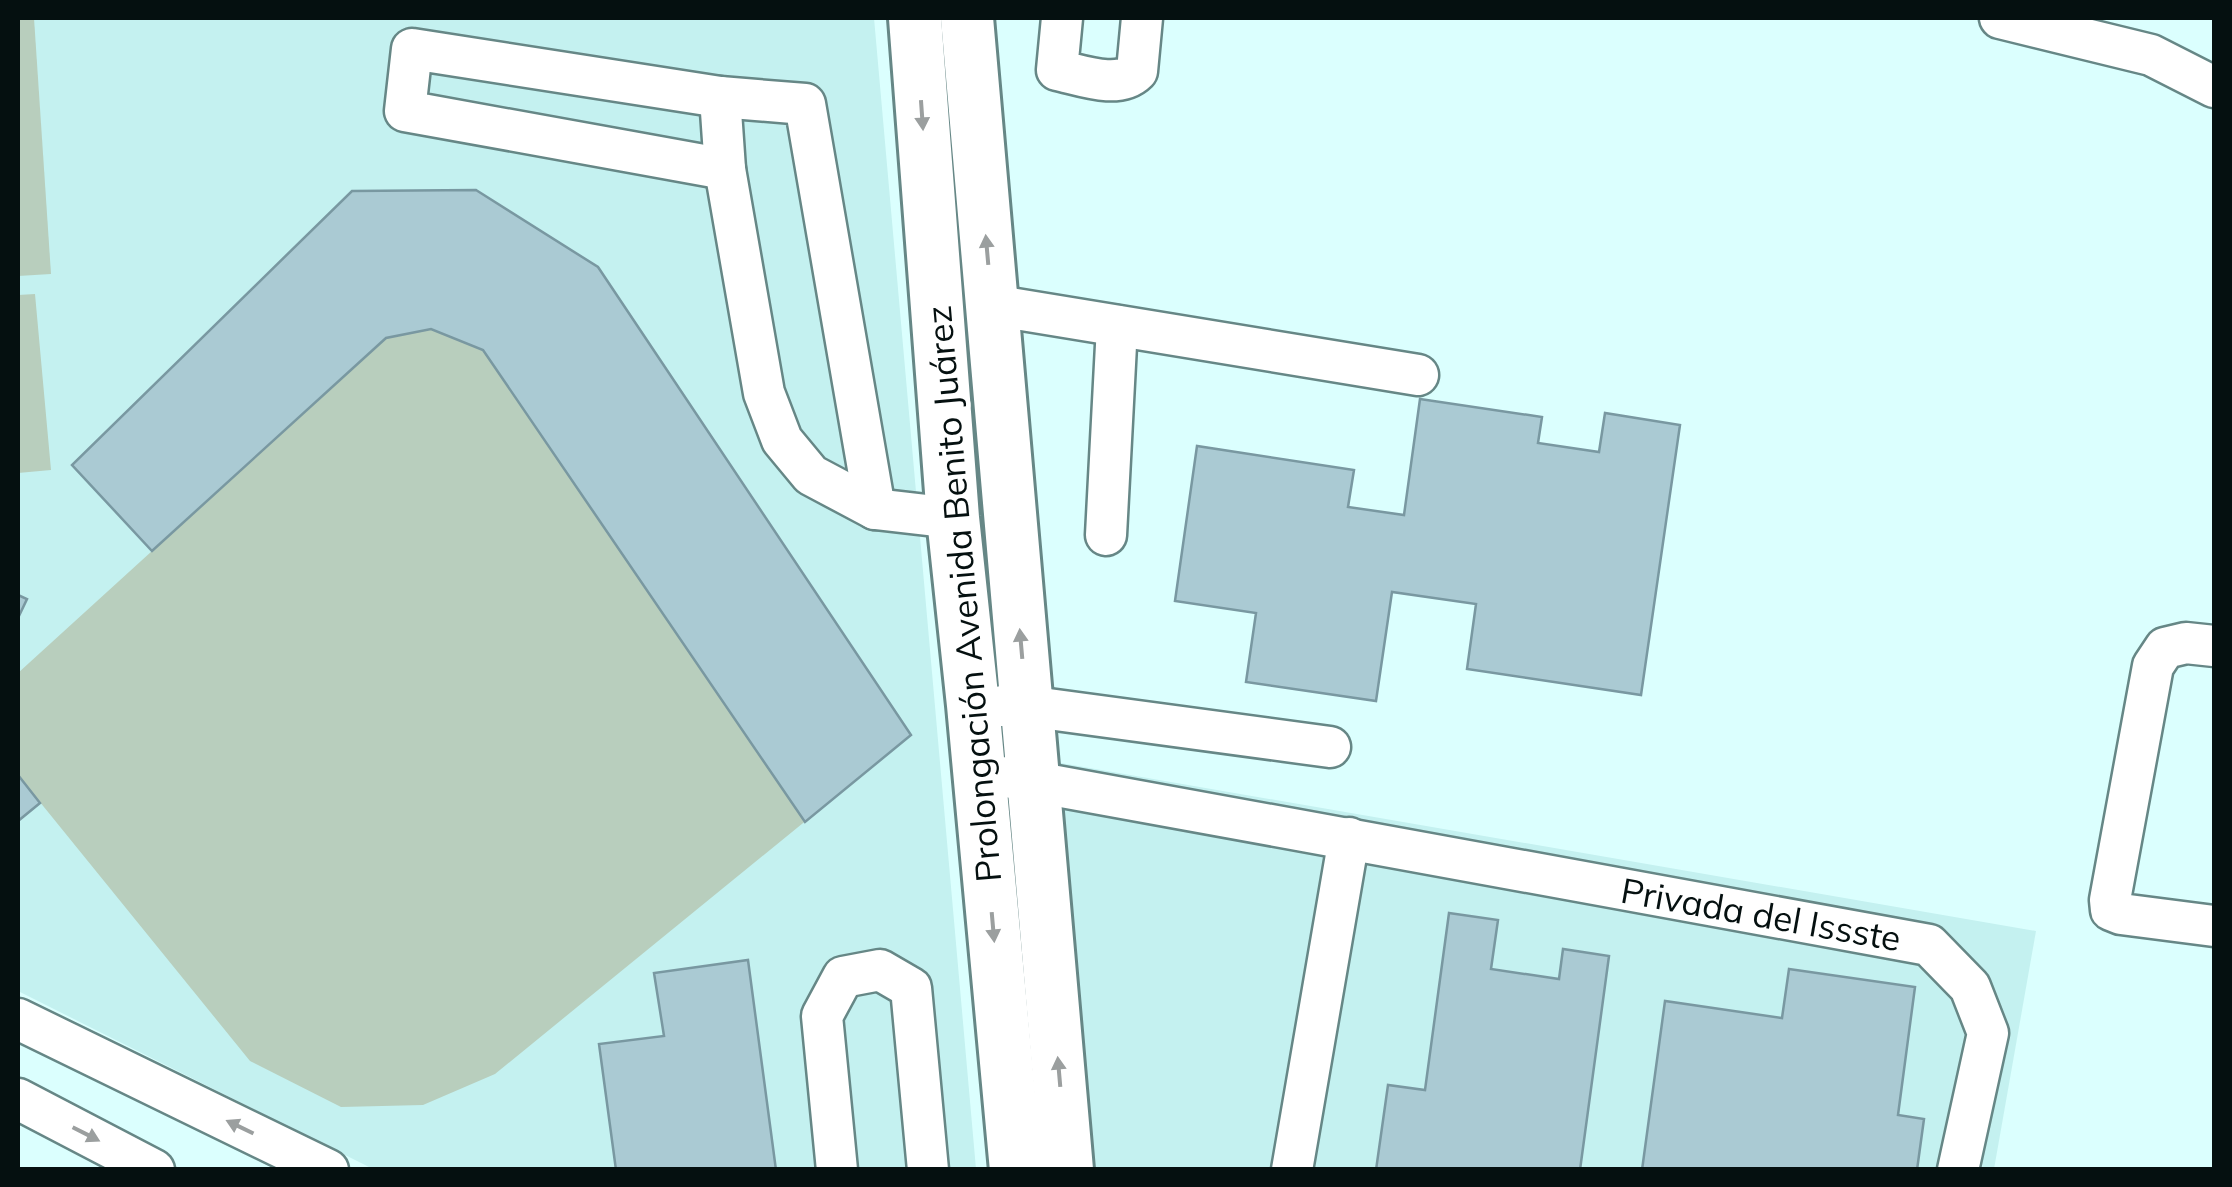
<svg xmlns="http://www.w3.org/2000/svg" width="2232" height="1187" viewBox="0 0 2232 1187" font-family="Mulish,sans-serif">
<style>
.built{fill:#c4f1f0}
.green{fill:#b8cebd}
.building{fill:#aacad3;stroke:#7998a1;stroke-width:2.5}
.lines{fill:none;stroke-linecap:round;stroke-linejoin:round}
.minor-casing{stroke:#668786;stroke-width:45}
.major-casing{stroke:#668786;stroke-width:58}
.minor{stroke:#fff;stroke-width:40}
.major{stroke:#fff;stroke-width:52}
.oneway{fill:#9b9f9f}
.labels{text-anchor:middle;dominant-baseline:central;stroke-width:9;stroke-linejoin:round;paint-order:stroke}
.street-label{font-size:35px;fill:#051010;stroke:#fff}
</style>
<rect width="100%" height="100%" fill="#dbfffe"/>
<!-- built -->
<g class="built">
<path d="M18,18H874L976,1169H373L18,991Z"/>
<path d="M1049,761L2036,931L1994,1169H1092Z"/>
</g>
<!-- green -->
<g class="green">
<path d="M18,18H34L51,274L18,276Z"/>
<path d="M476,190L598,267L911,735L495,1074L423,1105L341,1107L250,1061L18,775V673L152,551L72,465L352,191Z"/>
<path d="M35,294L51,470L18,473V295Z"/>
</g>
<!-- building -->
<g class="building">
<path d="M476,190L598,267L911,735L805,822L483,350L431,329L386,338L152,551L72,465L352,191Z"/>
<path d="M1420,399L1542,417L1538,443L1599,452L1605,413L1680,425L1641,695L1467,669L1476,604L1392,592L1376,701L1246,682L1256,613L1175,601L1197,446L1354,470L1348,507L1404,515Z"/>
<path d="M18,595L27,599L18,618Z"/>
<path d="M18,775L40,803L18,821Z"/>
<path d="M1449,913L1498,920L1491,969L1559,979L1563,949L1609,956L1580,1170H1376L1388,1085L1425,1090Z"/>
<path d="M748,960L776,1170H616L599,1044L664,1036L654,973Z"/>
<path d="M1789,969L1915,987L1898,1115L1924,1119L1917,1170H1642L1665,1001L1782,1018Z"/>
</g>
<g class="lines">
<defs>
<g id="minor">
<path d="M1062,18L1057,70C1081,75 1118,90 1137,71L1142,18"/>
<path d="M2000,18L2151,55L2214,87"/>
<path d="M720,97L725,169L764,393L782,440L811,475L875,509L953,518"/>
<path d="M725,169L405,111L412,49L720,97L805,104L875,509"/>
<path d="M992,305L1418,375"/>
<path d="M1106,535L1117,326"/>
<path d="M2214,646L2186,643L2165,648L2153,666L2110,900L2111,910L2121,914L2214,926"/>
<path d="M1002,706H1026L1330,747"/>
<path d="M1007,777L1929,945L1970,987L1988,1033L1958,1170"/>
<path d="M18,1019L328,1170"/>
<path d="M18,1099L154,1170"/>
<path d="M837,1170L822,1016L843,977L880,970L911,988L928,1170"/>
<path d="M1292,1170L1349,838"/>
</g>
<g id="major">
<path d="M915,18L953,518L973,705L1016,1170"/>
<path d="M967,18L1067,1170"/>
</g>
</defs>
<!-- minor casing -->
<use href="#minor" class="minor-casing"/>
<!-- major casing -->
<use href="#major" class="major-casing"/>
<!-- minor -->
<use href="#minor" class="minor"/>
<!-- major -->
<use href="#major" class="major"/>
</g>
<!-- one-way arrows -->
<defs><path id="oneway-solid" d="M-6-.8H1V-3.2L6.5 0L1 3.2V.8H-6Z" transform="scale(2.5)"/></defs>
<g class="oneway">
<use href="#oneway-solid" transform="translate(922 115) rotate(86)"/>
<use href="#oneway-solid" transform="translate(987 250) rotate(-95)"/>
<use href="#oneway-solid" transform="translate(1021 644) rotate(-95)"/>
<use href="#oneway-solid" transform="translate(993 927) rotate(85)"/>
<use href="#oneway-solid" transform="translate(1059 1072) rotate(-95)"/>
<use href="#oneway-solid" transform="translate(240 1127) rotate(-154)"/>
<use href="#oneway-solid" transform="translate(86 1134) rotate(27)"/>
</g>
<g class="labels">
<!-- street labels -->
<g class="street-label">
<text transform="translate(963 594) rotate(-95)">Prolongación Avenida Benito Juárez</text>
<text transform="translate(1761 914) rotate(10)">Privada del Issste</text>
</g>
</g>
<!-- border -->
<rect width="2232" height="1187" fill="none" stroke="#051010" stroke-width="40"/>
</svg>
